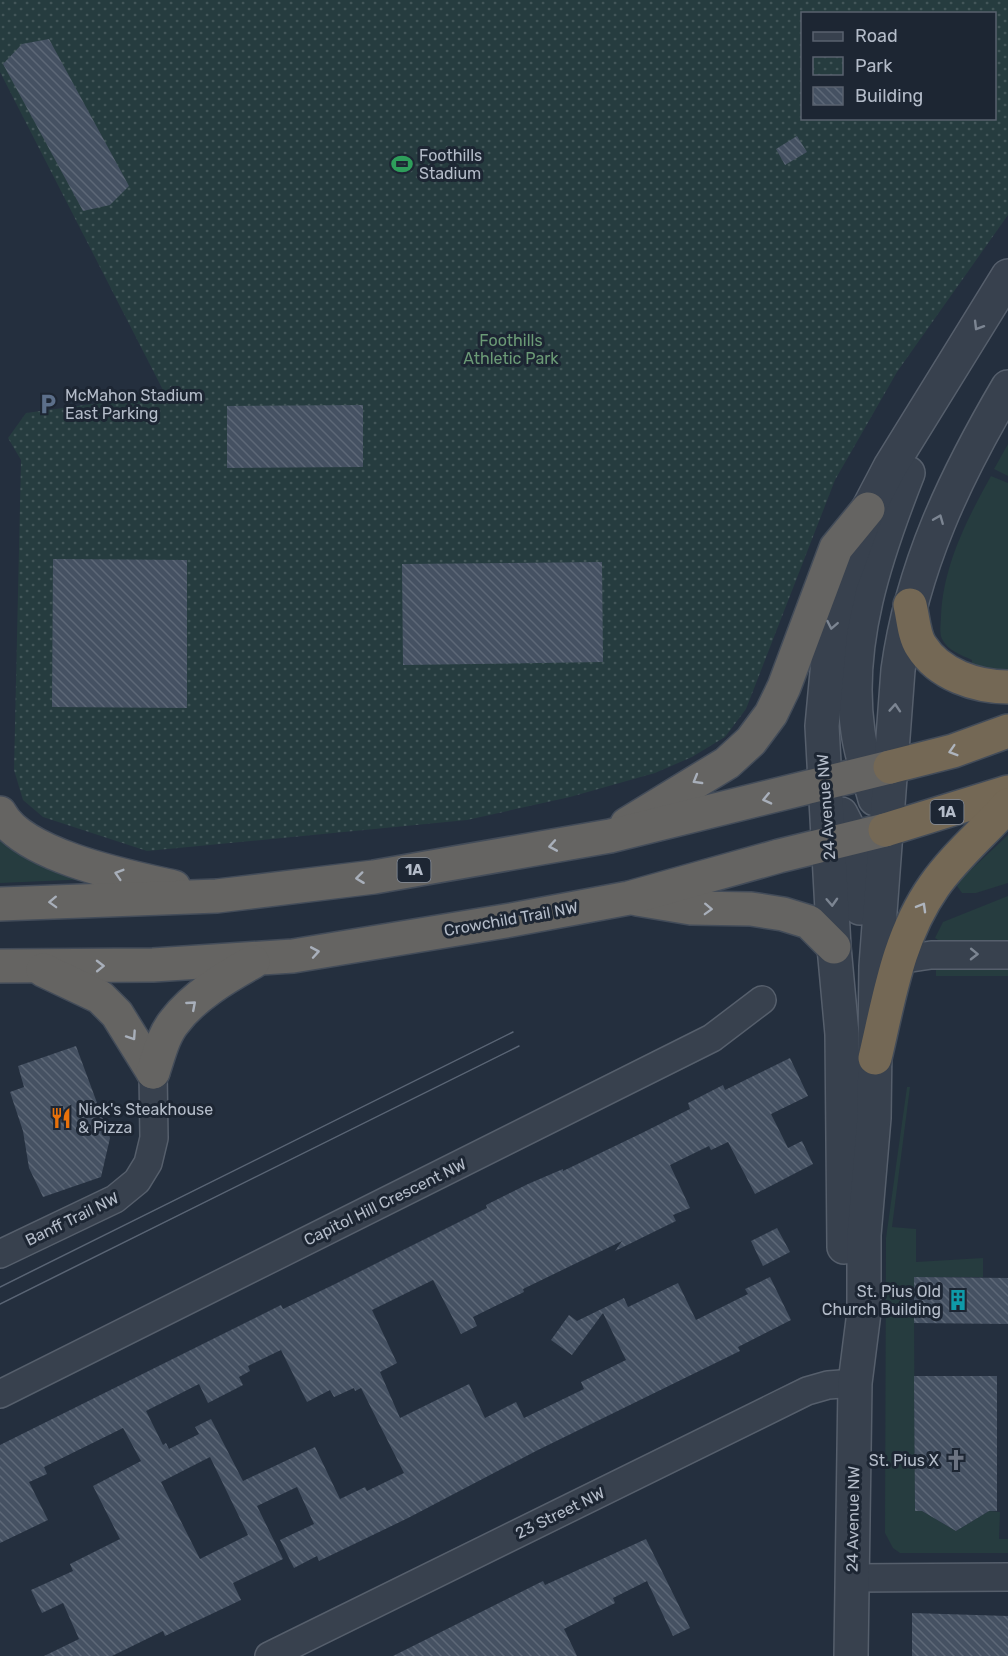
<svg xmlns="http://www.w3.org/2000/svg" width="1008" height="1656" viewBox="0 0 1008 1656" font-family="Rubik,sans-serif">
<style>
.green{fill:#263c3f}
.park{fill:url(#park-dots);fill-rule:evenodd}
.building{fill:url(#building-back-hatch);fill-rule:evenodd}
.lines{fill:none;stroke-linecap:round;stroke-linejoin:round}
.minor-casing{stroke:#565f6c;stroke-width:30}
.tertiary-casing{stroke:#565f6c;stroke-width:36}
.trunk-casing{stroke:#434c59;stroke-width:36}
.motorway-casing{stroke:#434c59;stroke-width:36}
.minor{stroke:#38414e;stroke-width:27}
.tertiary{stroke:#38414e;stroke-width:33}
.trunk{stroke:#656462;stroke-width:33}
.motorway{stroke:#746855;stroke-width:33}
.tram{stroke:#5a6575;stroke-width:1.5}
.oneway{stroke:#7c8592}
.oneway2{stroke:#aeb4bd}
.oneway3{stroke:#a8afba}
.labels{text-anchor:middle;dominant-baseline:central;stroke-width:6;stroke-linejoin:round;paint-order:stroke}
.shield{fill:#1d2633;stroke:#878f9c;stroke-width:1.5}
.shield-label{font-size:15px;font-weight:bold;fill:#b4bcc9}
.poi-label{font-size:16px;fill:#b4bcc9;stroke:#1d2633;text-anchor:start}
.park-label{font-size:16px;fill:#6b9a76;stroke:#1d2633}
.street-label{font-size:16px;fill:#b4bcc9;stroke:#1d2633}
</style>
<defs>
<pattern id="park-dots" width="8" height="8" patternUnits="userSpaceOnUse" patternTransform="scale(1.5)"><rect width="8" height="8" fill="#263c3f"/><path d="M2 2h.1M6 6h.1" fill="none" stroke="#435659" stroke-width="1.8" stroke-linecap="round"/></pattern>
<pattern id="building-back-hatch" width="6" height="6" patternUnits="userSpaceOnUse" patternTransform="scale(1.5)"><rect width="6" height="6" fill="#455162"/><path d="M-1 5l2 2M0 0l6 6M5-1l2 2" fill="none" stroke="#5d6877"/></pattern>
</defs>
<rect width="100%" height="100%" fill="#242f3e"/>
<!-- green -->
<g class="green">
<path d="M1008,444V476L994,469Z"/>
<path d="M991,476L1008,483V678L972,673V660C961,655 947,650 942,639C939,633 941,623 941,616C943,566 967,519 991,476Z"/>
<path d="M0,827L92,879L0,883Z"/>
<path d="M1008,835V883L976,893H962L957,886L961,879Z"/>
<path d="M1008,896V943H943L935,938L943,922Z"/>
<path d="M943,965L1008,968V976H936V970Z"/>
<path d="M907,1087H910L892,1227L916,1229V1262L983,1258V1277H914V1295H909V1305L914,1306L915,1511H922L956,1531L989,1511L1000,1512L999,1539H1008V1553H900L893,1548L885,1533L886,1238Z"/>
</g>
<!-- park -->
<path class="park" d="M0,0H1008V215L897,372L835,480L746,709L725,737L692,757L655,773L570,797L467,820L147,851L43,817L23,800L14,770L21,460L8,438L26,413L165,394L0,72ZM802,14H994V118H802Z"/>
<!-- building -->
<g class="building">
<path d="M49,39L129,186L110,205L83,211L3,64L22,44Z"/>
<path d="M797,136L807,152L785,165L776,149Z"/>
<path d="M363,405V467L227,468V406Z"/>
<path d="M53,559L187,560V708L52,707Z"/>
<path d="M602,562L603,662L403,665L402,564Z"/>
<path d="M76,1046L110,1138L101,1177L43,1197L29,1168L23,1131L10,1092L24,1087L18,1066Z"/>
<path d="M790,1058L808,1096L771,1114L788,1148L802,1141L813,1164L755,1194L728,1142L711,1150L709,1146L670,1165L690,1208L673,1215L676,1221L615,1251L622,1241L523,1289L524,1292L473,1317L477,1326L461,1334L433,1280L372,1310L397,1363L380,1372L400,1418L469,1384L485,1418L516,1402L524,1418L584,1389L581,1382L626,1360L603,1313L572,1355L551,1340L569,1315L577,1321L624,1298L628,1307L678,1283L696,1320L748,1294L745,1289L770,1277L791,1320L738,1347L740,1351L536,1451L408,1518L319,1561L317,1556L294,1568L280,1540L314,1524L297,1487L257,1506L283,1559L233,1583L241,1600L165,1636L163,1631L112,1656H44L79,1639L63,1603L42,1613L31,1590L73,1571L70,1564L120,1539L93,1486L141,1461L123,1428L44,1467L47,1474L29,1482L48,1520L0,1543V1445L281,1305L283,1309L333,1285L487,1208L486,1205L528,1184L563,1169V1171L642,1133L690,1109L688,1103L723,1085L725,1090ZM281,1350L307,1402L330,1390L334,1397L354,1388L355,1391L361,1388L404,1473L367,1491L365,1487L340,1499L315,1447L243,1481L211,1419L195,1427L199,1434L169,1449L166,1443L163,1445L146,1411L199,1384L208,1403L243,1385L239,1377L250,1371L248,1366ZM210,1457L248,1535L200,1559L161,1482Z"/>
<path d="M777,1228L790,1252L763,1266L751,1241Z"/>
<path d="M914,1277L1008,1278V1324L914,1323Z"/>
<path d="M914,1376H997V1511H989L956,1531L922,1511H915Z"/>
<path d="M646,1539L690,1628L673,1636L647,1581L613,1598L615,1603L564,1629L577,1656H393L543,1581L545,1585Z"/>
<path d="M912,1613L1008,1616V1656H912Z"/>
</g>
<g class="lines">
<defs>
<g id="minor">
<path d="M898,960L931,955H1008"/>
<path d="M0,1254L115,1199L137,1181L148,1163L154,1138L153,1072"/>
<path d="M0,1394L712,1038L762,1000"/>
<path d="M852,1578L1008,1577"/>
<path d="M269,1656L807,1391L828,1385L855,1383"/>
</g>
<g id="tertiary">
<path d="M875,799C869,777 861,755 858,732C845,644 876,554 908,473"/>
<path d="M841,814C860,848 860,870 860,908"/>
<path d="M844,1247L842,1034L834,947L822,726L831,629L841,583L868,509L890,467L1008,276"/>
<path d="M851,1656L855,1383L864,1312V1235L874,1118L876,966L898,670C912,567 955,477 1008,387"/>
</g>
<g id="trunk">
<path d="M0,813C23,856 129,877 174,887"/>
<path d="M627,824L727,763L751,741L771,714L784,687L836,548L868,509"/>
<path d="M637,899L691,908L751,909L783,914L809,922L834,947"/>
<path d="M0,904L217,896L374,877L610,836L890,767"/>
<path d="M0,966L153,965L293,956L511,920L629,898L779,856L885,830"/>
<path d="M43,970L100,997L117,1014L153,1072"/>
<path d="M153,1072C159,1055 163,1035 175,1021C194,996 226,977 253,962"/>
</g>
<g id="motorway">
<path d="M910,605C913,617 914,636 921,646C939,675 977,687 1008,687"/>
<path d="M890,767L953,751L1008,731"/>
<path d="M885,830L1008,792"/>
<path d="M875,1058C889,999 898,937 934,886C955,856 984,832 1008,805"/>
</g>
</defs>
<!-- minor casing -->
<use href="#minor" class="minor-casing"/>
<!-- tertiary casing -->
<use href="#tertiary" class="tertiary-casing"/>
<!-- trunk casing -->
<use href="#trunk" class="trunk-casing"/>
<!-- motorway casing -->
<use href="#motorway" class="motorway-casing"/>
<!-- minor -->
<use href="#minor" class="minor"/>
<!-- tertiary -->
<use href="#tertiary" class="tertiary"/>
<!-- trunk -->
<use href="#trunk" class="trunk"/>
<!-- motorway -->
<use href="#motorway" class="motorway"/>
<!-- tram -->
<g class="tram">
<path d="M0,1287L513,1032"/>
<path d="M0,1304L519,1046"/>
</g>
</g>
<!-- one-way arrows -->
<defs><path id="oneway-chevron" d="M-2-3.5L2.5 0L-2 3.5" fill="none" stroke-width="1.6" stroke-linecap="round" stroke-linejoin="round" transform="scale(1.5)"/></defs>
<g class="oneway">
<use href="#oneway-chevron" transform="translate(978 326) rotate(121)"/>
<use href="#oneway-chevron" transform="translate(939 519) rotate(-68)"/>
<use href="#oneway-chevron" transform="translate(832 625) rotate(101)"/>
<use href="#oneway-chevron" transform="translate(895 708) rotate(-86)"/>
<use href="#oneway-chevron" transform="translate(832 902) rotate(87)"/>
<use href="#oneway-chevron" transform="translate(974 954) rotate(1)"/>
</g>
<g class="oneway2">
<use href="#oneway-chevron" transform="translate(953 751) rotate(163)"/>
<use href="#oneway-chevron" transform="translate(922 907) rotate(-60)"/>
</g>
<g class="oneway3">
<use href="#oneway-chevron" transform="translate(697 780) rotate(150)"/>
<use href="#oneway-chevron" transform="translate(767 799) rotate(167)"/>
<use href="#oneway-chevron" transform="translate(553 846) rotate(170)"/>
<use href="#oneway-chevron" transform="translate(119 874) rotate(-163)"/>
<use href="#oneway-chevron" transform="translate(360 878) rotate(173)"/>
<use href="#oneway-chevron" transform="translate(53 902) rotate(178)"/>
<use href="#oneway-chevron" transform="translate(708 909) rotate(2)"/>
<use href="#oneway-chevron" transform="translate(315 952) rotate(-10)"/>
<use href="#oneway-chevron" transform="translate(100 966) rotate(-1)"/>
<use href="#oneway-chevron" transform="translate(192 1005) rotate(-41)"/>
<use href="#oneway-chevron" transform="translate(132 1036) rotate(56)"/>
</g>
<!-- icons -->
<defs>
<symbol id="stadium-bare" viewBox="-9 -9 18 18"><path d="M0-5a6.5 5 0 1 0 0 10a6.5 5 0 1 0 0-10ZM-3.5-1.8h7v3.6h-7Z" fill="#2e9e5b" stroke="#1d2633" stroke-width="2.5" paint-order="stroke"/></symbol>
<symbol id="parking-bare" viewBox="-9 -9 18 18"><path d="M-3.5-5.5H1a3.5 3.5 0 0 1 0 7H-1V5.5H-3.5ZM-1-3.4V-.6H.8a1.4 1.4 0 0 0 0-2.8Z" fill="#5c6f8a" stroke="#1d2633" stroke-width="2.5" paint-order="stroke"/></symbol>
<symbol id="restaurant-bare" viewBox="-9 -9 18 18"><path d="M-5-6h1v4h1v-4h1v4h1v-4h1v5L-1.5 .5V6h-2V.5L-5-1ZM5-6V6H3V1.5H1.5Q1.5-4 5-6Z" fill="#e8710a" stroke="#1d2633" stroke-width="2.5" paint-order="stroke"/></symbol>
<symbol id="building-bare" viewBox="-9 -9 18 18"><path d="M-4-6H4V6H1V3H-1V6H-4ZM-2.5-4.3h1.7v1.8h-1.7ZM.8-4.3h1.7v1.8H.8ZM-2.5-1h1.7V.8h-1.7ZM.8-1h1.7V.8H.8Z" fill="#0f9aa8" stroke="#1d2633" stroke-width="2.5" paint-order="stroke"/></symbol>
<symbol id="church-bare" viewBox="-9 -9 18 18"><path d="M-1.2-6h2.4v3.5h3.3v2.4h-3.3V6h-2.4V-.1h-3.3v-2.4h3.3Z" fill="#6b7280" stroke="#1d2633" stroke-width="2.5" paint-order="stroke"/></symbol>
</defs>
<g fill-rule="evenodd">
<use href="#stadium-bare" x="387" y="149" width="30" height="30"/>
<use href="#parking-bare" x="33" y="389" width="30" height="30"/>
<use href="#restaurant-bare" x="46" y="1103" width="30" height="30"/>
<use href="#building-bare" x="943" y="1285" width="30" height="30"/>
<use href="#church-bare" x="941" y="1445" width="30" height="30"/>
</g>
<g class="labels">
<!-- shield labels -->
<g class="shield">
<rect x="930.5" y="800" width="33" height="24" rx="4.5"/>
<rect x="397.5" y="858" width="33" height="24" rx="4.5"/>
</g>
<g class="shield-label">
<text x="947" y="812">1A</text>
<text x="414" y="870">1A</text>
</g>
<!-- poi labels -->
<g class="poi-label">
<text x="419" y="155">Foothills<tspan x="419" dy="18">Stadium</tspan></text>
<text x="65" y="395">McMahon Stadium<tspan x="65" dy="18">East Parking</tspan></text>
<text x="78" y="1109">Nick's Steakhouse<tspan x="78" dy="18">&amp; Pizza</tspan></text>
<text x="941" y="1291" text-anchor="end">St. Pius Old<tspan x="941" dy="18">Church Building</tspan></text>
<text x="939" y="1460" text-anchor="end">St. Pius X</text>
</g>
<!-- park labels -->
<g class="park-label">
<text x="511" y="340">Foothills<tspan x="511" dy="18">Athletic Park</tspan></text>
</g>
<!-- street labels -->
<g class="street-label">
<text transform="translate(826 807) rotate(-94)">24 Avenue NW</text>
<text transform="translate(511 919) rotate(-10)">Crowchild Trail NW</text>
<text transform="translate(385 1202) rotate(-26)">Capitol Hill Crescent NW</text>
<text transform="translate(72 1219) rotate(-26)">Banff Trail NW</text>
<text transform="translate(560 1513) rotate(-26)">23 Street NW</text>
<text transform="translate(853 1519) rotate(-89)">24 Avenue NW</text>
</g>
</g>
<!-- legend -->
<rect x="801" y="12" width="195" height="108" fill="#1d2633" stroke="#59626f" stroke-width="1.5"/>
<rect x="813" y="32" width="30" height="9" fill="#38414e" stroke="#59626f" stroke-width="1.5"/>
<text x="855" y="42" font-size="18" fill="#b4bcc9">Road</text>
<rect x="813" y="57" width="30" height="18" fill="url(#park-dots)" stroke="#59626f" stroke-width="1.5"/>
<text x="855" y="72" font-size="18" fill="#b4bcc9">Park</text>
<rect x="813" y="87" width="30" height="18" fill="url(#building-back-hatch)" stroke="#59626f" stroke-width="1.5"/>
<text x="855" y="102" font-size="18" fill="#b4bcc9">Building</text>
</svg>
